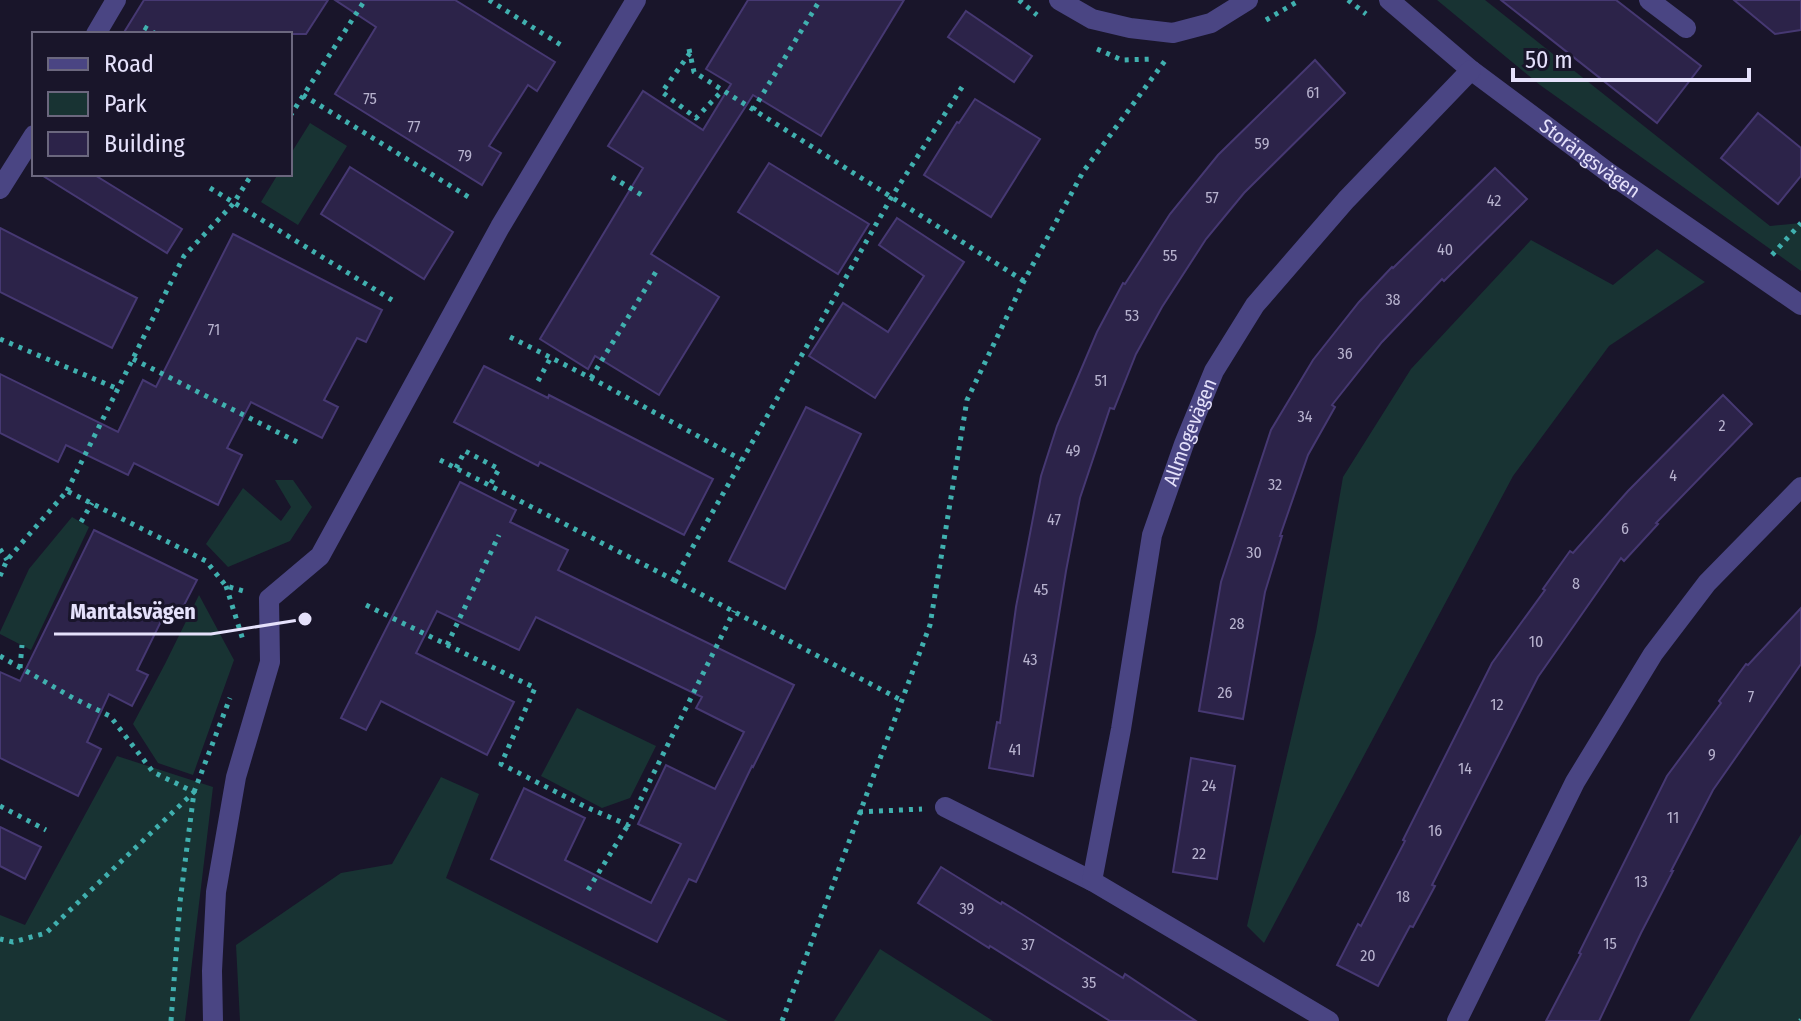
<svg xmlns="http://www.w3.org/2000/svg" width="1801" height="1021" viewBox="0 0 1801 1021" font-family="'Fira Sans Condensed',sans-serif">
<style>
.green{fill:#183333}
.building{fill:#2c2349;stroke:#463872;stroke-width:2}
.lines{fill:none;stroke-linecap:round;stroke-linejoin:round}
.path{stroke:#40b0af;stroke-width:5;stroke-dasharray:4 6;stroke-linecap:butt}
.minor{stroke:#4a4583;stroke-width:20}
.labels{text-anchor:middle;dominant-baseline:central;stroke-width:6;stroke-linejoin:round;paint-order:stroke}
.number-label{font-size:16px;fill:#b7b2ce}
.street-label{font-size:20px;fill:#e5e1fb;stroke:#19152a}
.leader{fill:none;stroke:#e5e1fb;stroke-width:3}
.callout-dot{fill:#e5e1fb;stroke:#19152a;stroke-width:3}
.callout-label{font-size:22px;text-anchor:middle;font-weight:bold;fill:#e5e1fb;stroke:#19152a;stroke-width:6;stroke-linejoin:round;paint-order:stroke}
</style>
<rect width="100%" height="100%" fill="#19152a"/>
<!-- green -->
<g class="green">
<path d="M1437,0H1485L1770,226L1801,223V271L1540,85Z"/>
<path d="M310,123L347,146L298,225L261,202L278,174H290V155Z"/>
<path d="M1531,240L1613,285L1657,249L1705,282L1609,346L1513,476L1264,943L1247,926L1316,632L1343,477L1411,369Z"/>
<path d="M275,480H293L312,507L290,541L228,567L206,544L243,488L281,521L291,507Z"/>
<path d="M72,517L89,527L31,650L0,634V632L29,569Z"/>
<path d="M199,595L234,660L193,775L158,763L133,724L165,664Z"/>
<path d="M577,708L656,746L630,798L602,808L541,776Z"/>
<path d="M117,756L213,787L185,1021H0V915L25,925Z"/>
<path d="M441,777L479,794L446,878L728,1021H240L236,945L341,873L392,864Z"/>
<path d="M1801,834V1021H1689Z"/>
<path d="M880,949L993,1021H834Z"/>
</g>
<!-- building -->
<g class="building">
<path d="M144,0H328L306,34H123Z"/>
<path d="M335,0H455L555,62L537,91L528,85L489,146L501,153L482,185L335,94L376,27Z"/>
<path d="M748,0H904L821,136L753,95L651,254L719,297L659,395L595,356L588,369L540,339L643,168L608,146L643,91L703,130L731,84L706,69Z"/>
<path d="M1501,0H1616L1701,66L1657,123Z"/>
<path d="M1734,0H1801V30L1775,34Z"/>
<path d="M966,11L1032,56L1014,82L948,37Z"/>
<path d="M1315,60L1345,93L1244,193L1206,239L1162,307L1136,354L1114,409L1110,408L1080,498L1066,571L1033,776L989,768L997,722L1000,723L1016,607L1041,476L1057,426L1097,332L1123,283L1125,284L1170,214L1218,155Z"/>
<path d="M975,99L1040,139L991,217L924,175L957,122L959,123Z"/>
<path d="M1758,113L1801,148V176L1778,204L1721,158Z"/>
<path d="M769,163L869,224L838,274L738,212Z"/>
<path d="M350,167L453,232L424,279L321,214Z"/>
<path d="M1495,168L1527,199L1444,281L1442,279L1382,342L1332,405L1335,407L1308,455L1280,536H1282L1265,592L1243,719L1199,711L1221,582L1271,430L1313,360L1359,302L1392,267L1393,268Z"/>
<path d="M40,174H93L182,229L167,253Z"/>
<path d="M897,218L964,262L875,398L809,356L843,303L888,332L924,276L879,245Z"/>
<path d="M0,228L137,298L112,348L0,292Z"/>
<path d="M233,234L382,310L366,342L357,338L324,400L338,407L322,438L251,402L227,448L242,455L218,505L134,463L128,475L66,445L58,462L0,433V374L118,432L143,380L156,387Z"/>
<path d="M484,366L548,398L549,395L713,479L684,535L540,462L538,466L454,422Z"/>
<path d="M1723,395L1752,424L1656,523L1658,524L1624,561L1621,558L1538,677L1432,885L1435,886L1413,927L1410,926L1378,986L1337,965L1358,924L1361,926L1405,841L1403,840L1492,663L1545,590L1543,589L1570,551L1573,553L1628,491Z"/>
<path d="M806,407L861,434L785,589L729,561Z"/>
<path d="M460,482L516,510L510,522L568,550L558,570L794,685L753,767L752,766L696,882L689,879L657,942L491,859L524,788L585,818L565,860L651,903L681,844L638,824L666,765L715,789L744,732L696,708L702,697L536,617L519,650L437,611L416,653L514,702L487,755L381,701L366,730L341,718Z"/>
<path d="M94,530L197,580L181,611L169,605L137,670L148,675L132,706L109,694L87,742L101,749L78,796L0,758V672L20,681Z"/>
<path d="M1801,608V664L1713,790L1671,871H1673L1641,933L1599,1021H1546L1581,954L1579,953L1667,776L1721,703L1719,701L1746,664L1748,665Z"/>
<path d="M1191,758L1235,766L1217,879L1173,872Z"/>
<path d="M0,827L41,847L25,879L0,866Z"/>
<path d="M941,867L1001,904L1002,902L1020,913L1123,978L1125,974L1196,1021H1110L990,946L989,948L918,903Z"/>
</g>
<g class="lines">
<!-- path -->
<g class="path">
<path d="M489,0L561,45"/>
<path d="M1019,0L1037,15"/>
<path d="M1348,0L1366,14"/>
<path d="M1266,20L1300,0"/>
<path d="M144,27L156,34"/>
<path d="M689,49L694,72L1024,281"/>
<path d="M1097,49L1122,60L1153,59"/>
<path d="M690,53L662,92L696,118L723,90"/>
<path d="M303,95L470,198"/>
<path d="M753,110L820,0"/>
<path d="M290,116L365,0"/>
<path d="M612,177L645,197"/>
<path d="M210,188L392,300"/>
<path d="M1772,255L1801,223"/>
<path d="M510,337L591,378L742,460"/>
<path d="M0,339L118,389"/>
<path d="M133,359L297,442"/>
<path d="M591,378L657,270"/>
<path d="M538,381L551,357"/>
<path d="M440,460L674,580L891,198L964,84"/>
<path d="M456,468L465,451L499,469L490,485"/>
<path d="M67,491L184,256L233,204L252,174"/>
<path d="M81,522L92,503"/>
<path d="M0,549L7,560"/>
<path d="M0,576L7,560L67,491L206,561L226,586L247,592"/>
<path d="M674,580L901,700"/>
<path d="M226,586L243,640"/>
<path d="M366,605L535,688L501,764L586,807L628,825L734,611"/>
<path d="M447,645L499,535"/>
<path d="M0,656L73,698L110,716L153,772L194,792L46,933L13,942L0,939"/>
<path d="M20,668L22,645"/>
<path d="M0,806L46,830"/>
<path d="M859,812L922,809"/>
<path d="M588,890L628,825"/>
<path d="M171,1021L180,902L194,792L230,698"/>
<path d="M782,1021L930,625L967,400L1024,281L1083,172L1167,58"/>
<path d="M1800,1021L1801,1020"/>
</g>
<!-- minor -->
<g class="minor">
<path d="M1059,0L1092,19L1130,28L1173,33L1211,23L1248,0"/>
<path id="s1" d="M1389,0L1471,70L1609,173L1801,305"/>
<path d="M1649,0L1686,28"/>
<path d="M96,34L116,0"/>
<path d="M0,189L34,135"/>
<path d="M945,807L1092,881"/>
<path d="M213,1021L212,971L216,892L236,777L270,662L269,599L320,556L500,227L636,0"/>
<path id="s2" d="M1329,1021L1092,881L1121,729L1152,535L1184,444L1214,371L1255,305L1346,200L1471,70"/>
<path d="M1457,1021L1575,782L1653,654L1707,583L1801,487"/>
</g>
</g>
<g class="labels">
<!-- number labels -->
<g class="number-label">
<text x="1313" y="92">61</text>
<text x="370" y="98">75</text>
<text x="414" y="126">77</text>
<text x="1262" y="143">59</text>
<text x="465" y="155">79</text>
<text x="1212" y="197">57</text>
<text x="1494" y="200">42</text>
<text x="1445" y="249">40</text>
<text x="1170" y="255">55</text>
<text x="1393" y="299">38</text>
<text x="1132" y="315">53</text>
<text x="214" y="329">71</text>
<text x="1345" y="353">36</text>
<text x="1101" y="380">51</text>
<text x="1305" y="416">34</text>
<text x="1722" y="425">2</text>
<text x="1073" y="450">49</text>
<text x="1673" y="475">4</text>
<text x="1275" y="484">32</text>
<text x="1054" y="519">47</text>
<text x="1625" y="528">6</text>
<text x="1254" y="552">30</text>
<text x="1576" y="583">8</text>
<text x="1041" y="589">45</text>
<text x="1237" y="623">28</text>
<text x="1536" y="641">10</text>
<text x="1030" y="659">43</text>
<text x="1225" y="692">26</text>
<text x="1751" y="696">7</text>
<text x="1497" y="704">12</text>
<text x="1015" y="749">41</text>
<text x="1712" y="754">9</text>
<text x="1465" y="768">14</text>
<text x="1209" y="785">24</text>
<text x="1673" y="817">11</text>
<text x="1435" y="830">16</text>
<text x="1199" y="853">22</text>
<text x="1641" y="881">13</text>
<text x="1403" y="896">18</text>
<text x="967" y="908">39</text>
<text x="1610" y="943">15</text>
<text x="1028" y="944">37</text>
<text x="1368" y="955">20</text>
<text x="1089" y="982">35</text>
</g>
<!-- street labels -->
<g class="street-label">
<text stroke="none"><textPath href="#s1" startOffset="256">Storängsvägen</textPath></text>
<text stroke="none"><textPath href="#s2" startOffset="736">Allmogevägen</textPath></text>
</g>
</g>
<!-- callouts -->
<path class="leader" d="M305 619L211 634H54"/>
<circle class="callout-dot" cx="305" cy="619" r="8"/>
<g class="callout-label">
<text x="133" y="619">Mantalsvägen</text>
</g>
<!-- legend -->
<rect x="32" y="32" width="260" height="144" fill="#19152a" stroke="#6b677e" stroke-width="2"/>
<rect x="48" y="58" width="40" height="12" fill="#4a4583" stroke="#6b677e" stroke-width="2"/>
<text x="104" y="72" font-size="24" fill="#e5e1fb">Road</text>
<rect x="48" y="92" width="40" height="24" fill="#183333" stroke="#6b677e" stroke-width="2"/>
<text x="104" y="112" font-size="24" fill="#e5e1fb">Park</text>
<rect x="48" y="132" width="40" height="24" fill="#2c2349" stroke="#6b677e" stroke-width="2"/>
<text x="104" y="152" font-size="24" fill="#e5e1fb">Building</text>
<!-- scale -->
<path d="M1513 68v12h236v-12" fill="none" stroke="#e5e1fb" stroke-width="4"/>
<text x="1525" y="68" font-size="24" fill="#e5e1fb" stroke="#19152a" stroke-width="6" paint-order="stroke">50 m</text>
</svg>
